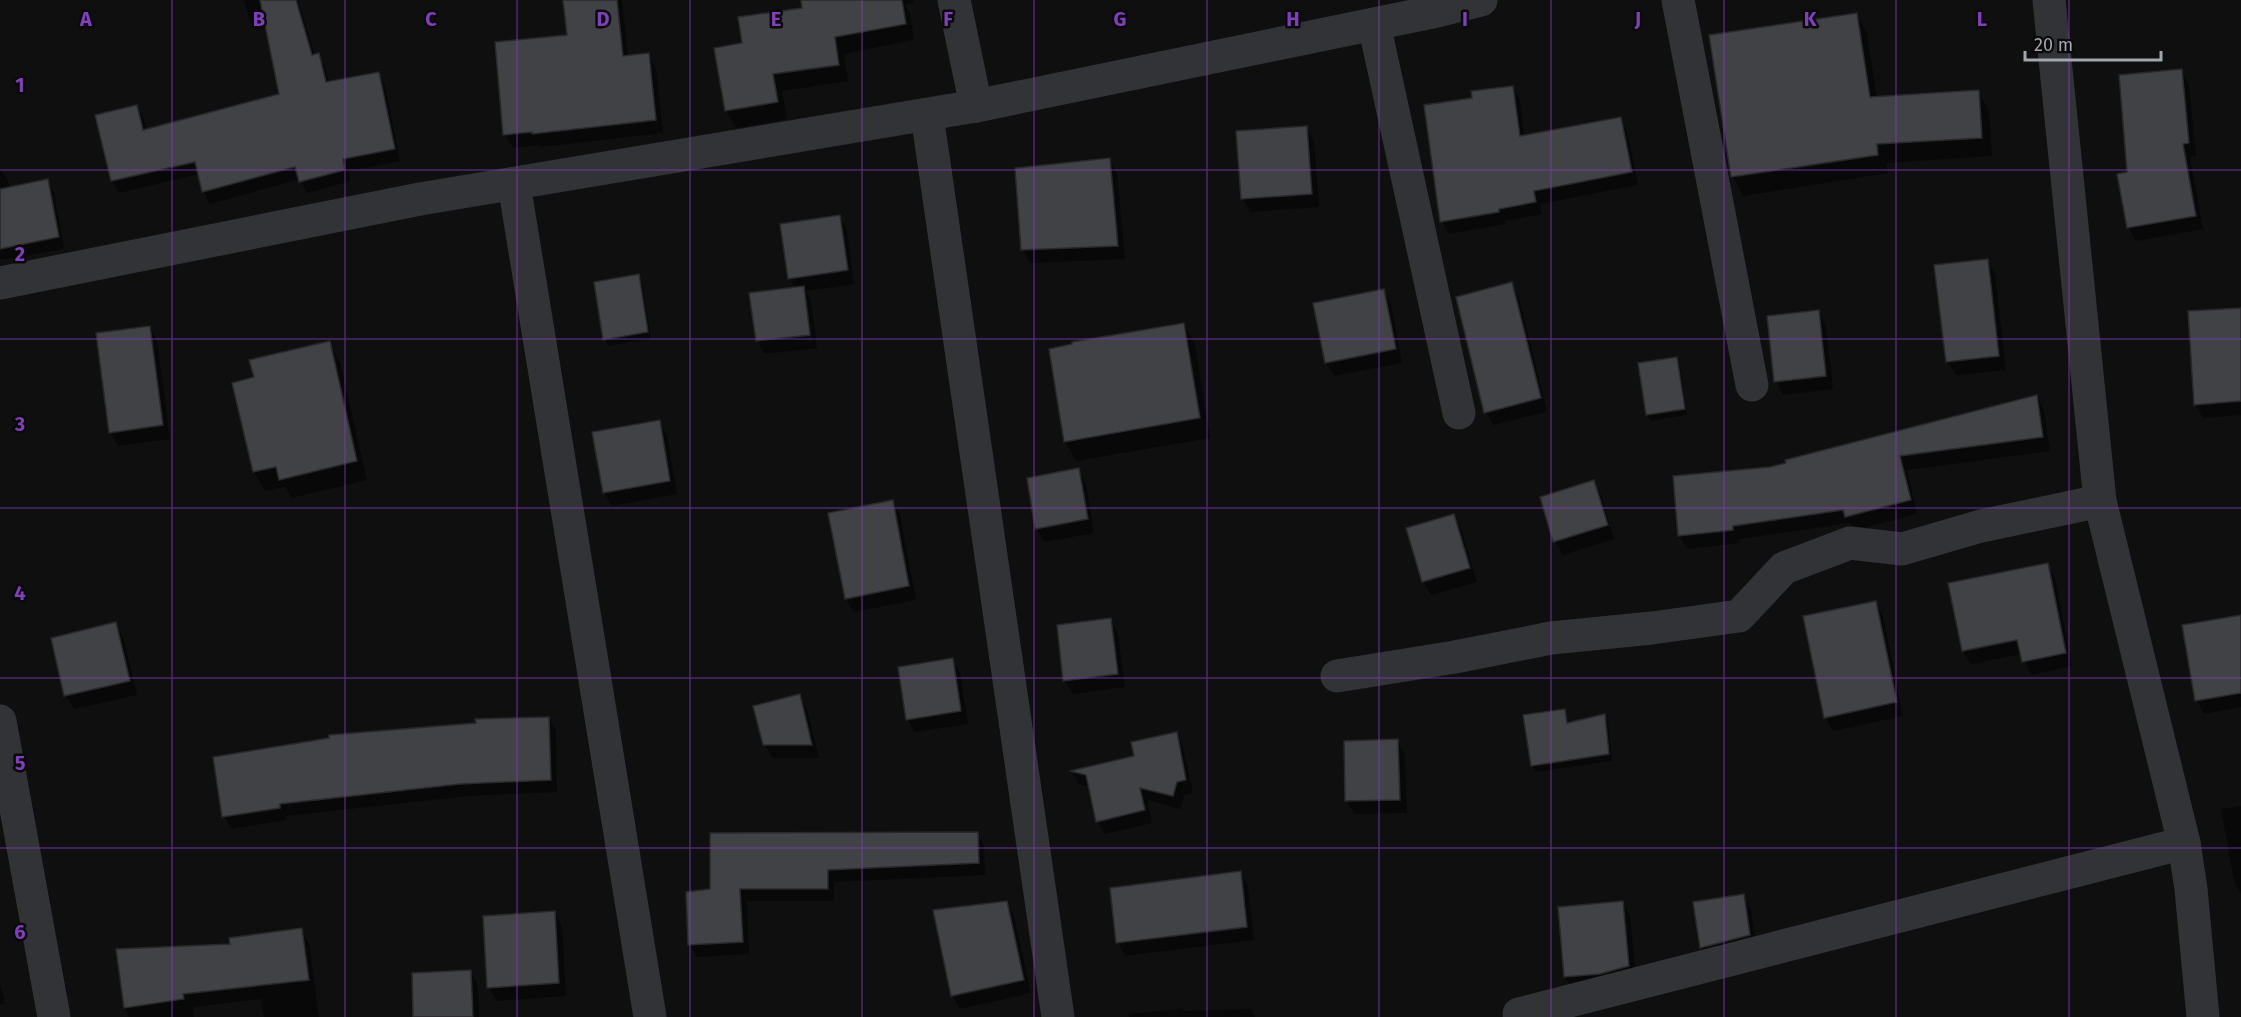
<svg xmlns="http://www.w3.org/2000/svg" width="2241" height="1017" viewBox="0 0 2241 1017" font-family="'Fira Sans',sans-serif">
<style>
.shadow{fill:#0007;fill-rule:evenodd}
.building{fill:#404245;stroke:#29292c;stroke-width:1.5}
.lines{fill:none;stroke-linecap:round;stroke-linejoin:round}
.street{stroke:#323336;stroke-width:33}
.grid{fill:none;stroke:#813ebd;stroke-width:1.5;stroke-opacity:0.55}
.grid-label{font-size:20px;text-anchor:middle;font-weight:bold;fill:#813ebd;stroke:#0a0a0b;stroke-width:5;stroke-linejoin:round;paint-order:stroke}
</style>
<rect width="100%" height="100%" fill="#0f0f10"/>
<!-- shadow -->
<g class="shadow">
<path d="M244,0H298L315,56L319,55L325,67L329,83L378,73L385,85L400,161L348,171L351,181L307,193L300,179L210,204L204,192L199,174L119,193L112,181L137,107L144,119L146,131L281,95L267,27L256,30L249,18Z"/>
<path d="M565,0H622L628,57L648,55L656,68L663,133L541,147L540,145L513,148L505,134L569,36Z"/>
<path d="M802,0H913V3L905,5L910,13L914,40L844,54L848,81L782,91L787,119L736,128L726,111L716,49L744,44L804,9Z"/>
<path d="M1856,14L1867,33L1877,98L1978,92L1989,111L1992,156L1886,163L1888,173L1743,196L1733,177L1711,36Z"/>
<path d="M2182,71L2189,85L2196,156L2190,157L2203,229L2136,241L2128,227L2129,174Z"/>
<path d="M1512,87L1520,100L1524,137L1620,118L1627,131L1638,185L1540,204L1542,214L1505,221L1506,224L1449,234L1442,221L1474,100Z"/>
<path d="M1306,127L1314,141L1319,207L1251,212L1243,199Z"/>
<path d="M1109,160L1117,173L1125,259L1030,263L1023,250L1017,169Z"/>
<path d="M0,169L8,180L10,189L47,181L54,192L64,249L0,260Z"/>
<path d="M840,217L847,230L854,284L806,291L811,301L817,348L765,354L757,341L795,288L790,278ZM804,299H807L812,342H809Z"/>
<path d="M1987,260L1995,274L2006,370L1956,375L1948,362L1935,267Z"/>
<path d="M638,276L642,282L651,339L608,346L605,340Z"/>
<path d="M1511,284L1519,298L1547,412L1493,425L1486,412Z"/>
<path d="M1384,291L1391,304L1402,363L1334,376L1326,363Z"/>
<path d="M2241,309V415L2203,418L2195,404Z"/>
<path d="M1818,311L1826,325L1833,389L1783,395L1776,381Z"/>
<path d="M1184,324L1195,344L1210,438L1076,461L1065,442Z"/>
<path d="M150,327L157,341L170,439L118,446L110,432Z"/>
<path d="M329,343L340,362L367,480L292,498L285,487L265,491L254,472L233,384L256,378Z"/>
<path d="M1676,358L1680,365L1687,415L1651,421L1647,414Z"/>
<path d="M2037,396L2044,410L2050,451L1907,470L1917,514L1854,530L1850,523L1739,539L1740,543L1687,549L1679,535L1770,468Z"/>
<path d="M659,422L667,435L677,494L612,506L604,492Z"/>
<path d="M1078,470L1086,484L1094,533L1044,542L1037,529Z"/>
<path d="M1593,482L1601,495L1614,539L1563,555L1555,542L1542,498Z"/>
<path d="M892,501L900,515L916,600L854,612L846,599L829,514Z"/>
<path d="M1454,516L1461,529L1477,582L1431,595L1423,581Z"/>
<path d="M2047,564L2055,578L2072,666L2031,675L2022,654L1971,664L1963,651Z"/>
<path d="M1875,602L1883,616L1903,716L1833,731L1825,717Z"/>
<path d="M2241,616V707L2204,714L2197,700Z"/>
<path d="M1110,620L1118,633L1125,687L1073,694L1065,681L1058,626Z"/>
<path d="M116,624L123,637L137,695L74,709L66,696L53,639Z"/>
<path d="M952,660L960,673L968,724L915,732L907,719Z"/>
<path d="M800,696L807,709L819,758H772L765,744Z"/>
<path d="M1564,711L1569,724L1605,716L1608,722L1612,761L1536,772L1533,766L1525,717Z"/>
<path d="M549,718L556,730L557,792L468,796L286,816V820L231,829L224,816Z"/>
<path d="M1176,734L1183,747L1193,793L1184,795L1181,809L1147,800L1152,823L1105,834L1097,821L1090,787L1079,784L1072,772L1135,757Z"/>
<path d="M1397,741L1405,754L1407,813L1354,814L1347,801Z"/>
<path d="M2241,806V894L2234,881L2221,809Z"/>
<path d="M977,834L984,846L985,875L834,882V901H747L749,954L697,957L689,944L711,890Z"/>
<path d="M1240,873L1248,886L1254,940L1125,956L1118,942Z"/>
<path d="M1743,896L1751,909L1757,949L1709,961L1701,948Z"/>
<path d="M1622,902L1630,916L1636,980L1573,990L1565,977L1559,909Z"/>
<path d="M1006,903L1014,916L1031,993L960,1009L953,996Z"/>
<path d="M554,912L562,926L566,996L497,1001L489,988L484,917Z"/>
<path d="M301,930L309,943L319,1017H264L261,999L193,1007L194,1017H129L125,1008L232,945Z"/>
<path d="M470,971L478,985L479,1017H415Z"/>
<path d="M0,982L5,1004L0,1005Z"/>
<path d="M1182,1009L1183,1011L1251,1009L1255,1017H1129V1014Z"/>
</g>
<!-- building -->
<g class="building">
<path d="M260,0H296L312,55L319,53L326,82L379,72L395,149L343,159L345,170L299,182L295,167L202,192L195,162L111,181L95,115L137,105L143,130L279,94Z"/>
<path d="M563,0H617L623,56L649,53L656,120L532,134V132L503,135L495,42L567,35Z"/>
<path d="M801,0H902L906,24L835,37L839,65L773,74L778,102L725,111L714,48L742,43L738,17L802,8Z"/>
<path d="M1857,13L1870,97L1979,90L1982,138L1877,144L1878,155L1731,177L1709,35Z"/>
<path d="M2182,69L2189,143L2183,144L2196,216L2127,228L2117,174L2127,172L2119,75Z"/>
<path d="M1513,86L1520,136L1621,117L1632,172L1534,191L1536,202L1499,209V212L1440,222L1424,105L1472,98L1471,91Z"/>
<path d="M1307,126L1312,194L1241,199L1236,131Z"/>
<path d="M1110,158L1118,246L1021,250L1015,168Z"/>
<path d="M48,179L59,237L0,249V189Z"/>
<path d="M840,215L848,270L788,279L780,224Z"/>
<path d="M1988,259L1999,356L1946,362L1934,265Z"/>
<path d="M639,274L648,332L603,340L594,282Z"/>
<path d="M1512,282L1541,398L1484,413L1456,297Z"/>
<path d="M804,286L810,335L756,341L749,293Z"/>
<path d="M1384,289L1396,349L1325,363L1313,303Z"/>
<path d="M2241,308V401L2194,405L2188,311Z"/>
<path d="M1819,310L1826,376L1774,382L1767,316Z"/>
<path d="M1184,323L1200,418L1064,442L1049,349L1072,344V342Z"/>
<path d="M150,326L163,425L109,433L96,333Z"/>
<path d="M330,341L357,461L279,480L276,467L253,472L232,383L254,377L249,360Z"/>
<path d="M1677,357L1685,409L1646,415L1638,363Z"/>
<path d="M2037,395L2043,437L1900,456L1911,500L1845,517L1843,510L1733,526V530L1678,536L1673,476L1770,467L1786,463L1785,460Z"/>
<path d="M660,420L670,481L603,493L592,432Z"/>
<path d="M1079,468L1088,519L1035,529L1027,478Z"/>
<path d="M1594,480L1608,525L1553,542L1540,497Z"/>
<path d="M893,500L909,586L845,599L828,513Z"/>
<path d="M1454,514L1470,568L1422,582L1406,528Z"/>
<path d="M2048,563L2066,653L2022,662L2017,640L1962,651L1948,583Z"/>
<path d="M1876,601L1897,702L1824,718L1803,616Z"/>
<path d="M2241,615V693L2195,701L2182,625Z"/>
<path d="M1111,618L1118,674L1063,681L1057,625Z"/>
<path d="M116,622L130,681L64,696L51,638Z"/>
<path d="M953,658L961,711L906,720L898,667Z"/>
<path d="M800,694L812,745H763L753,706Z"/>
<path d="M1565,709L1567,723L1605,714L1609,754L1531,766L1523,715Z"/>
<path d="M549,717L551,780L460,784L280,804V808L222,817L213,757L329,738V735L476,723L475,719Z"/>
<path d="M1177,732L1186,780L1177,782L1173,796L1140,788L1145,810L1096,822L1086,775L1070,771L1134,756L1131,742Z"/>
<path d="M1398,739L1400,800L1345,801L1344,741Z"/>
<path d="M978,832L979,863L828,870V889H740L743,942L688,945L686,892L710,889V833Z"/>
<path d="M1241,871L1247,927L1116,943L1110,888Z"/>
<path d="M1744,894L1750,935L1700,948L1693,902Z"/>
<path d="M1007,901L1024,980L951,996L933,910Z"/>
<path d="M1623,901L1629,966L1600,974L1564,977L1558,907Z"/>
<path d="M555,911L559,983L487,988L483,916Z"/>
<path d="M302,928L309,980L183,994L184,999L124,1008L116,949L230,944L229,938Z"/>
<path d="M471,970L473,1017H413L412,973Z"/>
</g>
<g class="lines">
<!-- street -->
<g class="street">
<path d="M954,0L976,106"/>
<path d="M1678,0L1752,385"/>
<path d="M2049,0L2100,501L2184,843L2191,889L2203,1017"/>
<path d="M1374,24L1459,413"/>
<path d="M927,115L1058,1017"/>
<path d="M514,184L650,1017"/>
<path d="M0,283L420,199L976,106L1437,11L1481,0"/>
<path d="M1337,676L1455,657L1551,638L1652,628L1739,616L1784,568L1850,543L1902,549L1981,526L2100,501"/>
<path d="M0,721L54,1017"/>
<path d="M1519,1014L2184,843"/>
</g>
</g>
<!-- grid -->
<path class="grid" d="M172,0V1017M345,0V1017M517,0V1017M690,0V1017M862,0V1017M1034,0V1017M1207,0V1017M1379,0V1017M1551,0V1017M1724,0V1017M1896,0V1017M2069,0V1017M0,170H2241M0,339H2241M0,508H2241M0,678H2241M0,848H2241"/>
<g class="grid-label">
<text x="86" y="26">A</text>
<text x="259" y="26">B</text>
<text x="431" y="26">C</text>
<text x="603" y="26">D</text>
<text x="776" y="26">E</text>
<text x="948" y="26">F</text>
<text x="1120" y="26">G</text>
<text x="1293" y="26">H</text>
<text x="1465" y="26">I</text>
<text x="1638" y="26">J</text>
<text x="1810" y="26">K</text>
<text x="1982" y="26">L</text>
<text x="20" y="92">1</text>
<text x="20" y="261">2</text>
<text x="20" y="431">3</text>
<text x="20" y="600">4</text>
<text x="20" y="770">5</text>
<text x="20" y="939">6</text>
</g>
<!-- scale -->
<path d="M2025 51v9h136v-9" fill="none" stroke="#a1a6af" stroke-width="3"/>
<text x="2034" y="51" font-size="18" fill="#a1a6af" stroke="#0a0a0b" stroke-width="4.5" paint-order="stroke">20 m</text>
</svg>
